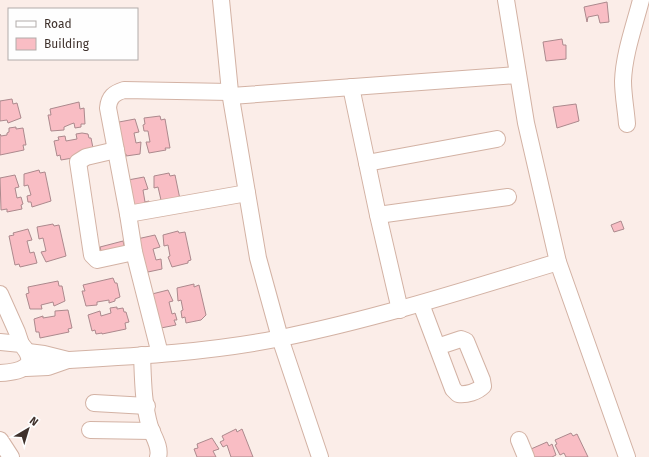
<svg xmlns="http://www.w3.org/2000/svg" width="649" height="457" viewBox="0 0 649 457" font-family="'Fira Sans',sans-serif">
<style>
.building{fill:#f9bdc4;stroke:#ac898d}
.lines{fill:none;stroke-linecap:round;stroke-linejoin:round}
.minor-casing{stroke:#d3b2a4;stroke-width:18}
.minor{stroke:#fff;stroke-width:16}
</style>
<rect width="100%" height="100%" fill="#fbede8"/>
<!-- building -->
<g class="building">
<path d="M607,2L609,22L600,23L598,15L588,17L587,22L584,7Z"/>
<path d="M562,39L563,45H566V59L546,61L543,42Z"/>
<path d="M12,99L13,104L17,103L21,118L8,123L7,120L0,121V101Z"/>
<path d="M79,102L80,109L84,108L85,124H81V127L75,128L74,123L71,124L64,127V130L51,131L48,115H51L50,109Z"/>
<path d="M576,104L579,121L557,128L553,107Z"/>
<path d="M160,116L161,120L165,119L170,148H165L166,150L149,153L146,142H150L148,131H144L143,125L145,124L144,118Z"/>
<path d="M135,119L139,132L134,133L136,143L141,142L140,154L126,156V154H119V122Z"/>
<path d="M16,127V129L23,128L26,145H23L24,150L0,155V134L1,136L7,135V133L9,132V128Z"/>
<path d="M82,133L88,134L89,138H91L93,148L90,155L61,160L60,155L57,156L54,141L59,140L58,137L65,136L66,141L77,139L76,134Z"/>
<path d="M39,170L40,173L45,172L51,201L32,207L31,202H28L27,196L31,195L28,185L24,186V174Z"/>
<path d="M169,173L170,176L175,175L181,204L157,205V201L161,200L158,187L154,188V176Z"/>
<path d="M15,175L19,187L15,188L17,198L21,197L23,204L21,205L22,209L7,212V209L1,210L0,178Z"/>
<path d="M144,177L148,189L143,190L145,202L149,201L150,207L129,211L128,180Z"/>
<path d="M621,221L624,229L614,232L611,225Z"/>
<path d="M53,224L54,226L59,225L66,256L46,262L41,252L46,251L43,238L39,239L37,227Z"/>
<path d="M28,229L32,240L27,241L30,253L34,252L37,263L20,267L19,264L15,265L9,236L14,235L13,233Z"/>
<path d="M178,231L179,233L185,232L191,260L188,261V263L172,267L168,257L170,256L168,245L164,246L163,235Z"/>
<path d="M155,235L160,247L153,249L156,260L161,259L162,269L148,272L147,270L141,271L137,239Z"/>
<path d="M123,241L125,249L102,255L100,247Z"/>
<path d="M113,278L115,283H117L120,297L115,299V301L109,303V300L97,302V305L86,306L82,291H85L83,285Z"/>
<path d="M58,281L59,286H62L65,301L54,306L53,302L41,305L42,309H30L26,294L29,293L28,287Z"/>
<path d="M194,284V287L199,285L206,315L201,320L186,323L185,317L182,318L181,311L183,310L181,300L178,301L177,288Z"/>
<path d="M168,290L173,301L169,302L172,314L175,313L177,320H174L176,325L161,328L152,294Z"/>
<path d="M117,307V309L123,308L124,312H126L129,322L125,323L126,329L102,334V333L96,334L95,330L92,331L88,315L100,311L101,316L111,313L110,308Z"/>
<path d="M68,310L72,328L68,329L69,332L40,338L39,332H36L34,319L43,316V318L55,316V311Z"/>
<path d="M236,429L237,432L242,429L253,457H231L227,445L223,447L220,442L224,440L222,436Z"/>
<path d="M571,433L573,436L577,434L588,457H566L564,453L560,455L555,445L557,444L555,440Z"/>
<path d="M212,438L219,449L213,451L216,457H197L194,449L198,448L197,444Z"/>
<path d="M547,442L549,446L552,444L556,455L552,457H530L531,449Z"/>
</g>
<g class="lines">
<defs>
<g id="minor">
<path d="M221,0L230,92L258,258L280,338L320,457"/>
<path d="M506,0L526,123L558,262L627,457"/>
<path d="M351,87L378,215L400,310"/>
<path d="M230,92L124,90C114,93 109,97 108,108L128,214L247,193"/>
<path d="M231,96L518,75"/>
<path d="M627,124C626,110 623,95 623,81C624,54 634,27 641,0"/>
<path d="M116,150L86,157L78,162L92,255L97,260L134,252"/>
<path d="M367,163L497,139"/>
<path d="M128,214L134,252L160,354"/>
<path d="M378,215L508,197"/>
<path d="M0,294L17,332L21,344"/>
<path d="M421,304L453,389L458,394C467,395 477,392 483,386L482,380L466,341L461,339L437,347"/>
<path d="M0,342L21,344C41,366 21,372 0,373"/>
<path d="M28,352L44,354L68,360"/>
<path d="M142,355C143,379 143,404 150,427C153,436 161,447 158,457"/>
<path d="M26,368L48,367L68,360C139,356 211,352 281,338C375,319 466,290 558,262"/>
<path d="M94,403L147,406"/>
<path d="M90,430L152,431"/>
<path d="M0,440L11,457"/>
<path d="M519,440L526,457"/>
</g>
</defs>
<!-- minor casing -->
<use href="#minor" class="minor-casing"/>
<!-- minor -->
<use href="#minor" class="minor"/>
</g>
<!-- legend -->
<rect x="8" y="8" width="130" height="52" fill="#fefefe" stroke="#b2acaa"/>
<rect x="16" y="21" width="20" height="6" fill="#ffffff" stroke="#b2acaa"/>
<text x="44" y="28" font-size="12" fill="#3f312c">Road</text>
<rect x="16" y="38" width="20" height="12" fill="#f9bdc4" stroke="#b2acaa"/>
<text x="44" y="48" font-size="12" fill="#3f312c">Building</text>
<!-- north arrow -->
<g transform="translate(28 429) rotate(38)" stroke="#fefefe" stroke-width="3" paint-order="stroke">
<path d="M0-3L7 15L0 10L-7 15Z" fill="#3f312c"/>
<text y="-6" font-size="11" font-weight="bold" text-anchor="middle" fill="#3f312c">N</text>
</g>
</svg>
